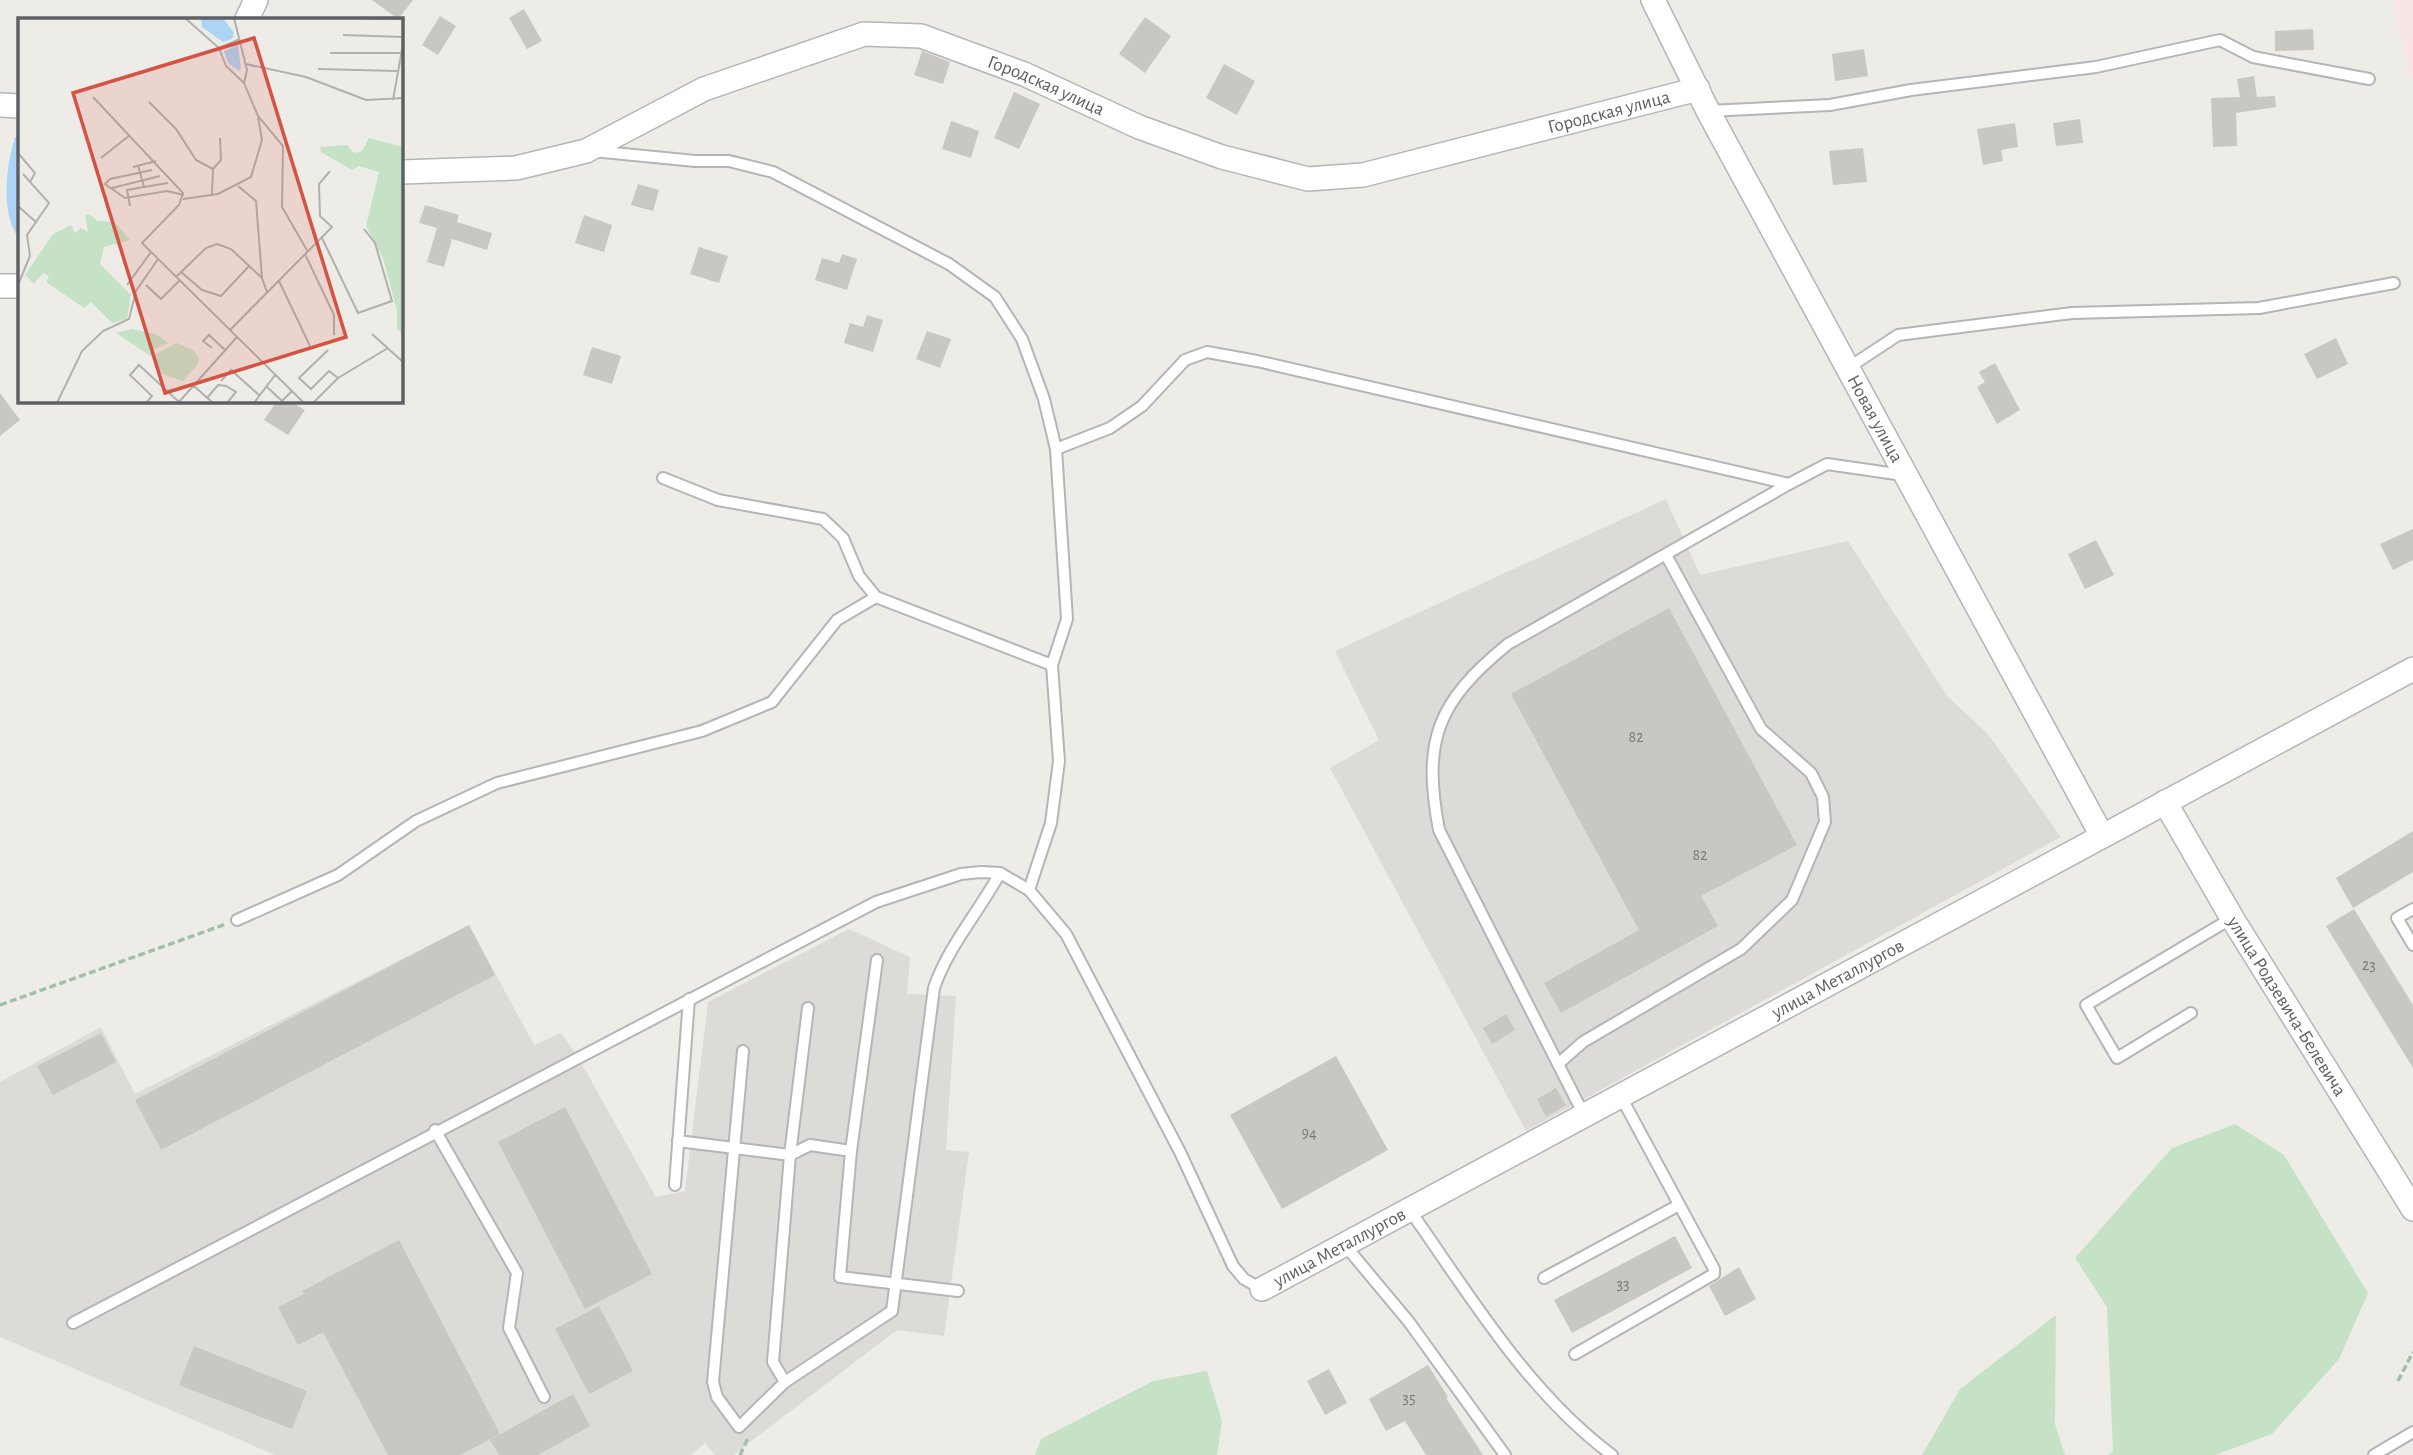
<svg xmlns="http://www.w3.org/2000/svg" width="2413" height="1455" viewBox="0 0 2413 1455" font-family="'Alegreya Sans',sans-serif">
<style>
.industrial{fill:#dddbd8}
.medical{fill:#f9e6e4}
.green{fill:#c5e2c6}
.water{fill:#aed4f5}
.building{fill:#c9c7c2}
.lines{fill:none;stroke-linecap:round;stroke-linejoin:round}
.lane-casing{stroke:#b3b5b9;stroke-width:14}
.street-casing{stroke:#b3b5b9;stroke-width:26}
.path{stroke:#9ec1a8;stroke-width:3.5;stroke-dasharray:7 3.5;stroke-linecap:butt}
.lane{stroke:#fff;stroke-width:10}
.street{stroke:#fff;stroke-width:23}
.labels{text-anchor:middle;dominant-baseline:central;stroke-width:5;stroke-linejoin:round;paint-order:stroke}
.number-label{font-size:16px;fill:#787a7c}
.street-label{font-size:19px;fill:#5d6064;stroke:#fff}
.inset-road{fill:none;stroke:#b0b0ae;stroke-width:2}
.view{fill:#d55344;fill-opacity:0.15;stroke:#d55344;stroke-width:3.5}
.inset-edge{fill:none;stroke:#5d6064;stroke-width:3.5}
</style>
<rect width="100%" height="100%" fill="#eeece6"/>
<!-- industrial -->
<g class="industrial">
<path d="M1666,499L1700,575L1848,541L1947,696L1988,734L2061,837L1526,1131L1330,768L1379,740L1335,651Z"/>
<path d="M469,925L534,1045L561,1033L578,1057L656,1197L685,1191L708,1002L849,929L910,957L907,994L956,996L946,1150L969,1152L944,1336L897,1330L733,1455H715L705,1443L691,1455H275L0,1337V1082L101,1027L135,1094Z"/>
</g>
<!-- medical -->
<path class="medical" d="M2393,0H2413V79L2409,78Z"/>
<!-- green -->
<g class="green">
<path d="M2235,1124L2284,1155L2368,1293L2339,1359L2272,1434L2215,1455H2108L2113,1451L2107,1307L2075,1258L2172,1148Z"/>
<path d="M2056,1315L2055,1424L2065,1455H1922L1960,1389Z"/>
<path d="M1207,1371L1222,1421L1217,1455H1035L1041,1439L1153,1381Z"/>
</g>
<!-- water -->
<path class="water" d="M15,137H19V239C0,212 6,167 15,137Z"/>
<!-- building -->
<g class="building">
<path d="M372,0H413L398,19Z"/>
<path d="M524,9L542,41L527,49L509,18Z"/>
<path d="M440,16L456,26L438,55L422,45Z"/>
<path d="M1145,17L1171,36L1145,73L1119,54Z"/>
<path d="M2313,29L2314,50L2275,51V31Z"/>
<path d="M1864,49L1868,76L1835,81L1832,54Z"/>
<path d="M922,51L950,62L943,84L914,75Z"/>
<path d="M1224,64L1255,81L1237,115L1206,98Z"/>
<path d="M2254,76L2257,97L2275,96L2276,107L2236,113L2237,146L2213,147L2211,98L2240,97L2237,79Z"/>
<path d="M1014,92L1040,104L1019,149L994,138Z"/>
<path d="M2080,119L2083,143L2056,146L2053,123Z"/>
<path d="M951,121L979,131L971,158L942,149Z"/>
<path d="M2015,123L2018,147L2001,150L2003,161L1983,165L1977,129Z"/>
<path d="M1863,148L1867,182L1833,185L1829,151Z"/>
<path d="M638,184L659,190L653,211L631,205Z"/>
<path d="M425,205L459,215L457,222L492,233L487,250L452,239L444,267L427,262L437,228L419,223Z"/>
<path d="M584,215L612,225L604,252L575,243Z"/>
<path d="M699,247L728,256L719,283L690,274Z"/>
<path d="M842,254L857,259L847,290L815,280L822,258L839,263Z"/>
<path d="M867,315L883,320L873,352L844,343L850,323L863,327Z"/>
<path d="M927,331L951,339L940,368L916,359Z"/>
<path d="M2336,338L2348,364L2317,379L2304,354Z"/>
<path d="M592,347L621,356L612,384L583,375Z"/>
<path d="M1995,363L2020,410L1997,424L1977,387L1985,382L1979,372Z"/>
<path d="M0,393L20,420L0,436Z"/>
<path d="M277,401H290L305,410L288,435L264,420Z"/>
<path d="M2413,529V560L2393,570L2380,544Z"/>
<path d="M2096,540L2114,575L2085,589L2068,554Z"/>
<path d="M1669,608L1797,845L1701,896L1718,926L1561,1013L1544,983L1639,930L1511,694Z"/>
<path d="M2413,831V872L2353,908L2336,878Z"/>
<path d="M2354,909L2413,1005V1068L2326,926Z"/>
<path d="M469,925L495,975L161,1150L135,1100Z"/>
<path d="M1506,1014L1515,1030L1492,1044L1483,1028Z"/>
<path d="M101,1033L116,1062L53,1095L37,1066Z"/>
<path d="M1336,1056L1388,1150L1282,1209L1230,1115Z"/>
<path d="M1556,1088L1566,1105L1546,1117L1537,1099Z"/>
<path d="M565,1107L652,1274L585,1309L498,1142Z"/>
<path d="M1675,1236L1692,1268L1572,1333L1554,1300Z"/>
<path d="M399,1240L500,1434L460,1455H388L323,1332L298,1345L278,1307L304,1294L302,1291Z"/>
<path d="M1739,1267L1756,1299L1725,1316L1709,1286Z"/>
<path d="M599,1306L633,1371L589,1394L555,1329Z"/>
<path d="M194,1346L307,1391L292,1429L179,1385Z"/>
<path d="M1428,1365L1448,1397L1446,1398L1483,1455H1426L1405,1421L1386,1431L1369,1399Z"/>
<path d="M1329,1369L1347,1403L1325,1415L1307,1381Z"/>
<path d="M573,1394L590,1426L538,1455H499L490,1440Z"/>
</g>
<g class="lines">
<defs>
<g id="lane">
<path d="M1708,111L1830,105L1911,90L2096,67L2220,40L2253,57L2369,79"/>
<path d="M593,151L695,161H729L773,172L949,264L995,297L1022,339L1044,399L1056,449L1067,619L1052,665L1059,761L1051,823L1029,890"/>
<path d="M1848,368L1898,335L2072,313L2259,308L2394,283"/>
<path d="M1056,449L1110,428L1142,406L1185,360L1207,352L1257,361L1789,484L1827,464L1903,475"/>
<path d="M663,478L718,500L823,519L843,538L859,576L876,597L1052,665"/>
<path d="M2413,909L2397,918L2413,945"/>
<path d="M237,920L338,875L416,821L497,783L702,731L772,702L837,620L876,597"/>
<path d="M2191,1013L2117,1058L2086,1005L2232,918"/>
<path d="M743,1051L713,1382L717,1397L739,1427L785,1382L892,1311L934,988C949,945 978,913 1000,873"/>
<path d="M1558,1064L1583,1042L1741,949L1792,900L1825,822L1823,797L1811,773L1761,729L1666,555"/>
<path d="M1584,1115L1439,830C1422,740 1437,702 1508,644L1789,484"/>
<path d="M435,1130L517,1273L509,1328L544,1397"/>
<path d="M678,1141L790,1155L810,1145L851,1151L840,1277L958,1291"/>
<path d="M851,1151L877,960"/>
<path d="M675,1185L689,999"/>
<path d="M1409,1209C1469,1294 1527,1392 1612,1455"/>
<path d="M1344,1244L1409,1322L1505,1455"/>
<path d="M1544,1278L1679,1205"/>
<path d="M73,1323L876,902L961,874L981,872L1000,873L1029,890L1066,934L1180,1152L1233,1266L1244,1279L1262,1289"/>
<path d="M1575,1354L1714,1274V1269L1620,1095"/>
<path d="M785,1382L773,1362L790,1155L808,1008"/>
<path d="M2374,1455L2413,1432"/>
</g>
<g id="street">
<path id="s1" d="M1653,0L1708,111L2101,834"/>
<path d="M247,19L256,0"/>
<path d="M0,105L19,106"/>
<path id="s2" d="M401,172L516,168L586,151L704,89L864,34L921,36L1024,74L1139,127L1222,157L1308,179L1363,175L1698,89"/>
<path d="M0,286H19"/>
<path id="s3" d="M2165,802L2232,918L2413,1209"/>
<path id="s4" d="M1262,1289L2413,669"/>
</g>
</defs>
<!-- lane casing -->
<use href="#lane" class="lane-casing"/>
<!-- street casing -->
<use href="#street" class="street-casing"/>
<!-- path -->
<g class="path">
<path d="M0,1005L226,924"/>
<path d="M2398,1381L2413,1352"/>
<path d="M740,1455L748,1438"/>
</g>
<!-- lane -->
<use href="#lane" class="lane"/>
<!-- street -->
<use href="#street" class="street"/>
</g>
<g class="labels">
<!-- number labels -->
<g class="number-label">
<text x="1636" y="737">82</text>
<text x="1700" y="855">82</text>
<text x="2369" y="965">23</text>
<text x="1309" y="1133">94</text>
<text x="1623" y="1284">33</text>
<text x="1409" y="1398">35</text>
</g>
<!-- street labels -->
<g class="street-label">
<text stroke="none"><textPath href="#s2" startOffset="681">Городская улица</textPath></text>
<text stroke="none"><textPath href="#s2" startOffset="1269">Городская улица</textPath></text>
<text stroke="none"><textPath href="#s1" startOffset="474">Новая улица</textPath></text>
<text stroke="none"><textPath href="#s4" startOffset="654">улица Металлургов</textPath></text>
<text stroke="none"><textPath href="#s3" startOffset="238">улица Родзевича-Белевича</textPath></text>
<text stroke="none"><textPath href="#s4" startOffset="88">улица Металлургов</textPath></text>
</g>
</g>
<!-- overview -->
<g transform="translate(18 18)">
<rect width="385" height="385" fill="#eeece6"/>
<path d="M351,120L385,129V316L379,311V293L365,240L348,208L361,154L341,148L334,152L303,134L302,129L329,127L336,135L344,133ZM71,196L79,203L97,204L112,222L86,229L82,246L113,277L109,301L94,305L73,284L66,290L28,264L31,258L25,255L16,266L7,257L35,216L53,207L57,215L63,210L70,214L67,197ZM114,311L138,316L151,325L131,333L136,337L159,325L176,333L181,340L179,347L165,363L144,356L134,339L98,315Z" fill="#c5e2c6"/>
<path d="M183,0H205L216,15L214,21L205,24L184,9ZM220,27L223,50L221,53L210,45L206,33Z" fill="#aed4f5"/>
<path class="inset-road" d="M167,0L201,30L208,48L226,65L240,98L265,128L264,189L290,234M216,0L229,52L226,65M337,0L385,1M325,17L385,19M201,30L222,21M312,35H383M228,46L288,59L348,82L385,80M300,51L379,53M75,79L165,175L161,187L124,225L286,385M375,82L385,26M131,84L158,111L178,142L195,151M0,135L17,155L12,164M83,140L112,117M115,149L138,143M134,152L92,161L87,166L107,180L149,173L166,177M220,168L238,183L244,260L249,274M126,169L150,165M94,170L142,158M194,176L195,151L203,142L202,120M165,181L200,176L233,159L244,122L240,99M0,188L19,205M112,188L109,172L126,169L120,147M304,220L340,295L374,283L357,225L346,211M287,236L316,297V317M163,254L184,272L203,278L231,248M158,259L188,230L199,226L213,231L244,260M261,263L292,328M0,267L12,238L9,217L31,185L5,156M109,267L133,234M128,267L143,281L162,262M212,312L314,209L302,198L301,166L312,153M354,316L385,344M194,330L185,323L191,317L207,332M310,332L281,360L293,371L311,353L320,360M203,363L213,352L241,377M176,368L195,385M248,368L264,383L274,373M189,380L200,367L208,368L218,374L209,385M39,385L64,333L85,313L111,301L118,273L140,241M128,385L134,378L112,357L121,347L161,384M160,385L219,319M236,385L257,357M295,385L320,360L370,330"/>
<path class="view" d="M236,20L328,319L147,375L55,75Z"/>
<rect width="385" height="385" class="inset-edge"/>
</g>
</svg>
